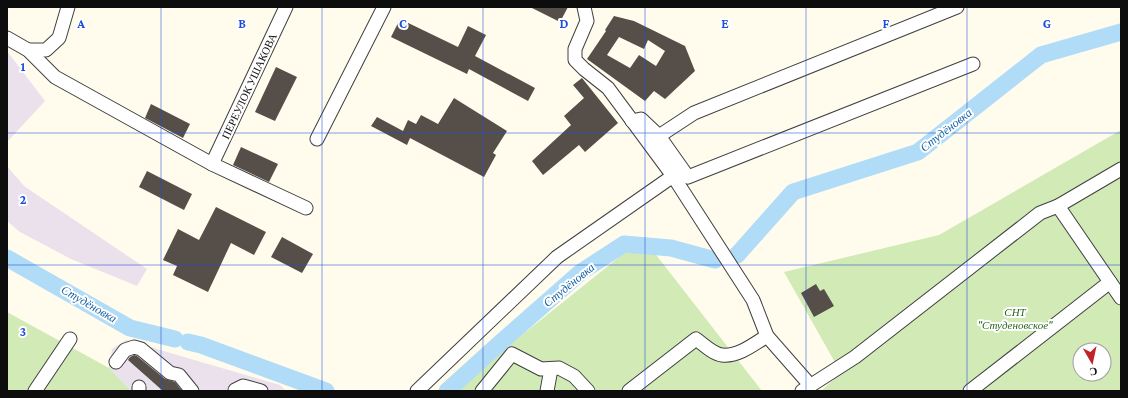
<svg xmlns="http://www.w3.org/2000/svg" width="1128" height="398" viewBox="0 0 1128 398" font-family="'Crimson Pro',serif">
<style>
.industrial{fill:#ebe1ec}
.green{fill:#d1eab6;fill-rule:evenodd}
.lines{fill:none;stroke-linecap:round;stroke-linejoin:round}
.river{stroke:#b1dcf7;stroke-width:17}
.building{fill:#564e49;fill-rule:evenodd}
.minor-casing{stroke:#404040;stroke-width:15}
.minor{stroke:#fff;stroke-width:13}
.grid{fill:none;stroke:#1d4ed8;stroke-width:1;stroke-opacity:0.55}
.labels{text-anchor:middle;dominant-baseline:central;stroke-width:4;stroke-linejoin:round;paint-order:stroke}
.street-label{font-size:11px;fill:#0d0d0d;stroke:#fff}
.park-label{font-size:11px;font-style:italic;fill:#2b661c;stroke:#fff}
.water-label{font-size:12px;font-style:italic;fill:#1462a2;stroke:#fff}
.grid-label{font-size:13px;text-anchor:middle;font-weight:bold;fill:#1d4ed8;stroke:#fff;stroke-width:4;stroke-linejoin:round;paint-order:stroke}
</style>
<rect width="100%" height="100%" fill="#fffcee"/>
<!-- industrial -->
<g class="industrial">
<path d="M7,51L45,101L7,142Z"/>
<path d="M7,166L24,186L147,269L137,286L71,259L20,232L7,221Z"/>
<path d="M126,340L280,385L286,391H131L109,368L112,349Z"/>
</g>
<!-- green -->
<g class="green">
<path d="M1121,130V391H821L841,373L784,272L939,235ZM1080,350H1104V374H1080Z"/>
<path d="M643,238L762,391H452Z"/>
<path d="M7,312L109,368L131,391H7Z"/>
</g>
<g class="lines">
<!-- river -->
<g class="river">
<path d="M737,255L793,192L918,152L1041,55L1121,32"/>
<path d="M7,258L130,328L175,339"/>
<path d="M188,342L201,345L326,391"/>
<path d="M447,391L500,343L581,272L624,244L671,248L715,260"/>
</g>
</g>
<!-- building -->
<g class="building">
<path d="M530,7H568L560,22Z"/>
<path d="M614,16L634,21L685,46L695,71L665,99L654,91L645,101L587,59L606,31L605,30ZM619,37L644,49L648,40L665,51L656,66L639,55L630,68L607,55Z"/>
<path d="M400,19L458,47L468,26L486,35L475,56L535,88L528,101L469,69L467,74L391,37Z"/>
<path d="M276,67L297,77L275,121L255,112Z"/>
<path d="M582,78L618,123L585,152L579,145L543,175L532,161L571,125L564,116L584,98L573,85Z"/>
<path d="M454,98L507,131L493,153L496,155L484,177L410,138L407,145L371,126L377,117L403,131L408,120L416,124L421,115L438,124Z"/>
<path d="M151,104L190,124L183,138L145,118Z"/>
<path d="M241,147L278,164L269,182L233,165Z"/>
<path d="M147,171L192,194L184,210L139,187Z"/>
<path d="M216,207L266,232L254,255L231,243L208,292L173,275L177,266L163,260L178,229L199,240Z"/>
<path d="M282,237L313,254L302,273L271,257Z"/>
<path d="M816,284L820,291L824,289L834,306L814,317L801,293Z"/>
<path d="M134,355L137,356L165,379L175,382L182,391H163L128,360L130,357Z"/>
</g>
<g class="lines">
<defs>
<g id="minor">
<path d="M584,7L587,21L575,49V60L584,69L608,88L673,176L753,300L767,336L810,385"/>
<path d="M7,38L28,50L55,77L212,164L306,208"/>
<path d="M28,50H46L59,38L68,7"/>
<path d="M632,121L641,119L659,136L694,113L957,7"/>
<path d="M659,136L688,177L973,64"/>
<path d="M317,139L384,7"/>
<path d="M212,164L286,7"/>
<path d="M1058,206L1121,298"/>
<path d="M116,362L125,350L134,347L141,349L170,373L179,375L192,391"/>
<path d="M139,387V391"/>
<path d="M35,391L70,339"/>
<path d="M236,391L235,390L243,386L261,391"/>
<path d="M417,391L557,257L673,176"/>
<path d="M482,391L512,354L541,369L559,368L574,376L588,391"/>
<path d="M547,391L551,369"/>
<path d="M629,391L696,339C703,344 713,354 722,355C738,357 754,344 767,336"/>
<path d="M802,391L855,357L1040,213L1058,206L1121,169"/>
<path d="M970,391L1110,282"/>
</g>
</defs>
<!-- minor casing -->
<use href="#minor" class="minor-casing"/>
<!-- minor -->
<use href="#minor" class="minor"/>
</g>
<!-- grid -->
<path class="grid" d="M161,7V391M322,7V391M483,7V391M645,7V391M806,7V391M967,7V391M7,133H1121M7,265H1121"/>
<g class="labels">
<!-- street labels -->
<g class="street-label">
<text transform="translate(249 86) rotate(-65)">ПЕРЕУЛОК УШАКОВА</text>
</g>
<!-- park labels -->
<g class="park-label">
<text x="1015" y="312">СНТ<tspan x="1015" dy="13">"Студеновское"</tspan></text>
</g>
<!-- water labels -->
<g class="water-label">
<text transform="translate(946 130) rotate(-38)">Студёновка</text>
<text transform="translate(569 285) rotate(-39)">Студёновка</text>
<text transform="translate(89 304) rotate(30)">Студёновка</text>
</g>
</g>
<g class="grid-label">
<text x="81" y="28">A</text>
<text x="242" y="28">B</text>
<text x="403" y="28">C</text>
<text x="564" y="28">D</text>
<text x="725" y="28">E</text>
<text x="886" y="28">F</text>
<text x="1047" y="28">G</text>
<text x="23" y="71">1</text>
<text x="23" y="204">2</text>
<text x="23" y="336">3</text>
</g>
<!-- border -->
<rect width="1128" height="398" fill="none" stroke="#0d0d0d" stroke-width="16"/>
<!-- north arrow -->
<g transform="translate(1092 362) rotate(171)"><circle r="19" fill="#ffffff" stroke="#9e9e9e"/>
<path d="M0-3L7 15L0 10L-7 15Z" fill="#c02228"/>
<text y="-6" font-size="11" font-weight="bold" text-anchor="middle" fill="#0d0d0d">С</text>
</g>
</svg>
